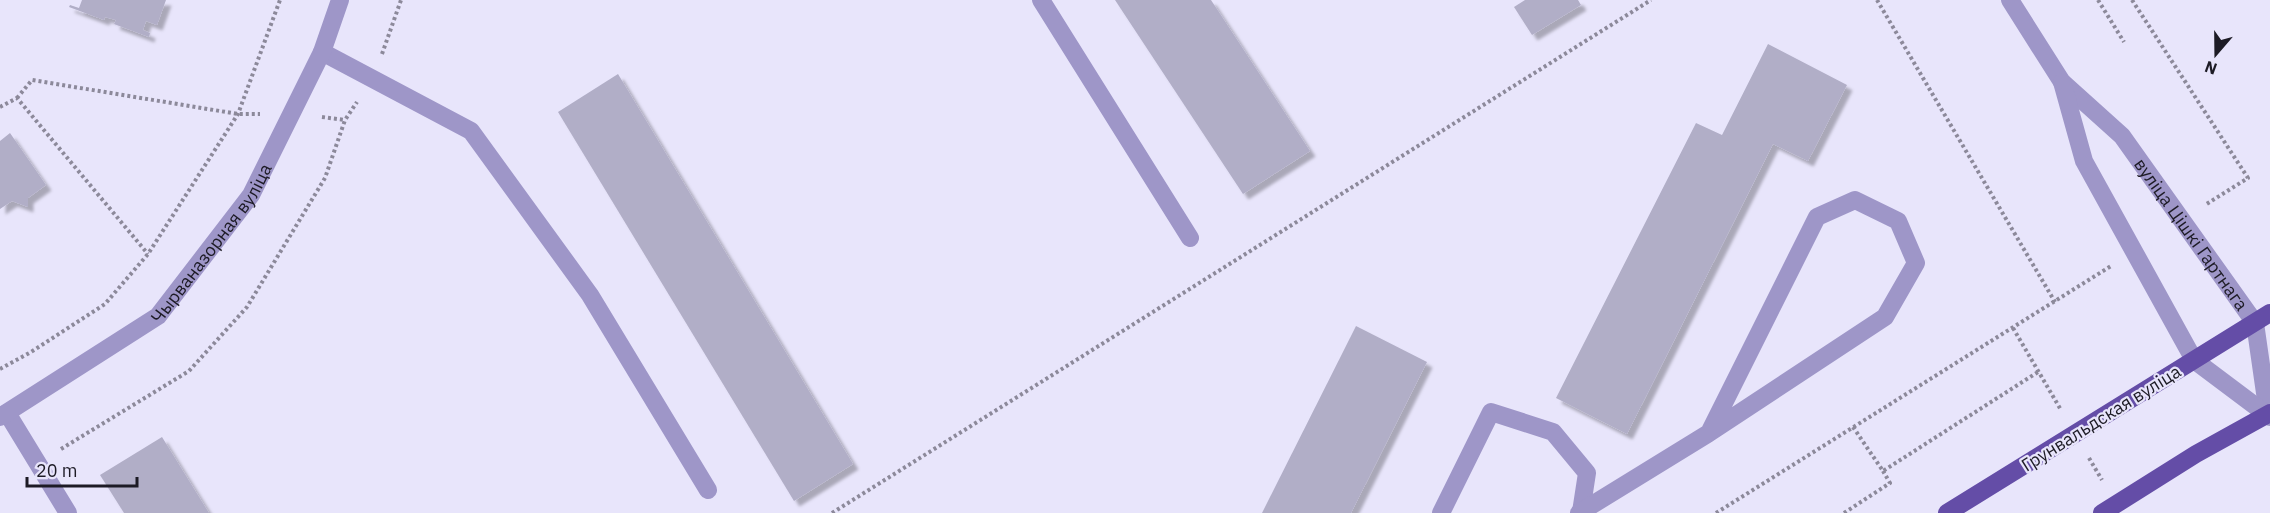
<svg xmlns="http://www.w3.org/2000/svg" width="2270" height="513" viewBox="0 0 2270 513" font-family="'IBM Plex Sans',sans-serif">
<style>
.building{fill:#b1aec7;filter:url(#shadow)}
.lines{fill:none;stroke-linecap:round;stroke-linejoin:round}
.path{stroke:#8c899a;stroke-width:4;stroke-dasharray:3 3;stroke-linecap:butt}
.minor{stroke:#9e96c8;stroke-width:18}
.major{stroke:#644da7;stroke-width:18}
.labels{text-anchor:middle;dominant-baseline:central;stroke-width:4.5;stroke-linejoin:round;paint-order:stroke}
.street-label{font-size:18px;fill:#1d1b25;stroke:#e8e5fb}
</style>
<defs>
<filter id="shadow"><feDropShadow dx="5.5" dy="5.5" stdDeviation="1.5" flood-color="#0004"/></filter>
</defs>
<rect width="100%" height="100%" fill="#e8e5fb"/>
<!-- building -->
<g class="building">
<path d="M82,0H166L157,25L146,21L143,30L150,33L149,37L114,24L116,20L105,17L104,20L69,7L70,5L79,8Z"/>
<path d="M1115,0H1211L1310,151L1243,194Z"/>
<path d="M1525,0H1578L1581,5L1532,35L1514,7Z"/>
<path d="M1768,44L1847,85L1808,161L1773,144L1627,434L1556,398L1696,123L1722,135Z"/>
<path d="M618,74L853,464L794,501L558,112Z"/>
<path d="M10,133L46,185L28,198V207L12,201L0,209V141Z"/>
<path d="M1356,326L1427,362L1351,513H1262Z"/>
<path d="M162,437L209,513H124L100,475Z"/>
</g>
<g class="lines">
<!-- path -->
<g class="path">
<path d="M1877,0L2055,302"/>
<path d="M2098,0L2124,42"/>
<path d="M2132,0L2248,178L2205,205"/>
<path d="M382,54L401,0"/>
<path d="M17,98L32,80L238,114H260"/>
<path d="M0,107L17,98L148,254"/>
<path d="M322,117L345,120"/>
<path d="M2013,328L2061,410"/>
<path d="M0,369L31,352L105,304L148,254L238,114L280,0"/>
<path d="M1853,427L1883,471L2038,372"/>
<path d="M61,449L189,371L247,307L325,178L345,120L357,102"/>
<path d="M2089,458L2102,480"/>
<path d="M832,513L1651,0"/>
<path d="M1716,513L2111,266"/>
<path d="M1844,513L1890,483L1883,471"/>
</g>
<!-- minor -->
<g class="minor">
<path d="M1041,0L1190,238"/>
<path id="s1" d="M2010,0L2062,82L2122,136L2255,323L2268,414"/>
<path d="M322,52L471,131L590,295L708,490"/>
<path d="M2062,82L2084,161L2194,360L2270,417"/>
<path d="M7,413L68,513"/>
<path id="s2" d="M0,417L158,316L251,195L322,52L340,0"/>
<path d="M1441,513L1491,412L1553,432L1587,473L1581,512"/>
<path d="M1579,513L1709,433L1885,317L1916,263L1898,221L1855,200L1817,217L1709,433"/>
</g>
<!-- major -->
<g class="major">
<path d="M1947,513L2270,313"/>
<path d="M2102,513L2196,454L2270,413"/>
</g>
</g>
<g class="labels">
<!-- street labels -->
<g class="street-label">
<text stroke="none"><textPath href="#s1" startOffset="298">вуліца Цішкі Гартнага</textPath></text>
<text stroke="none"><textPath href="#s2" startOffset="278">Чырваназорная вуліца</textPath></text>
<text transform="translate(2101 418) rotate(-32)">Грунвальдская вуліца</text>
</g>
</g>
<!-- north arrow -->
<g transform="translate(2216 54) rotate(200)" stroke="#e8e5fb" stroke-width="4.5" paint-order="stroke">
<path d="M0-4.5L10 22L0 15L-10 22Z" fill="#1d1b25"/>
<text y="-9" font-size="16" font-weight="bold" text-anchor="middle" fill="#1d1b25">N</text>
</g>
<!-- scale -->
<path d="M27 477v9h110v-9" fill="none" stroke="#1d1b25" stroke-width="3"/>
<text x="36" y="477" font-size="18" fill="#1d1b25" stroke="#e8e5fb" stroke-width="4.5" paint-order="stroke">20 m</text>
</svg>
